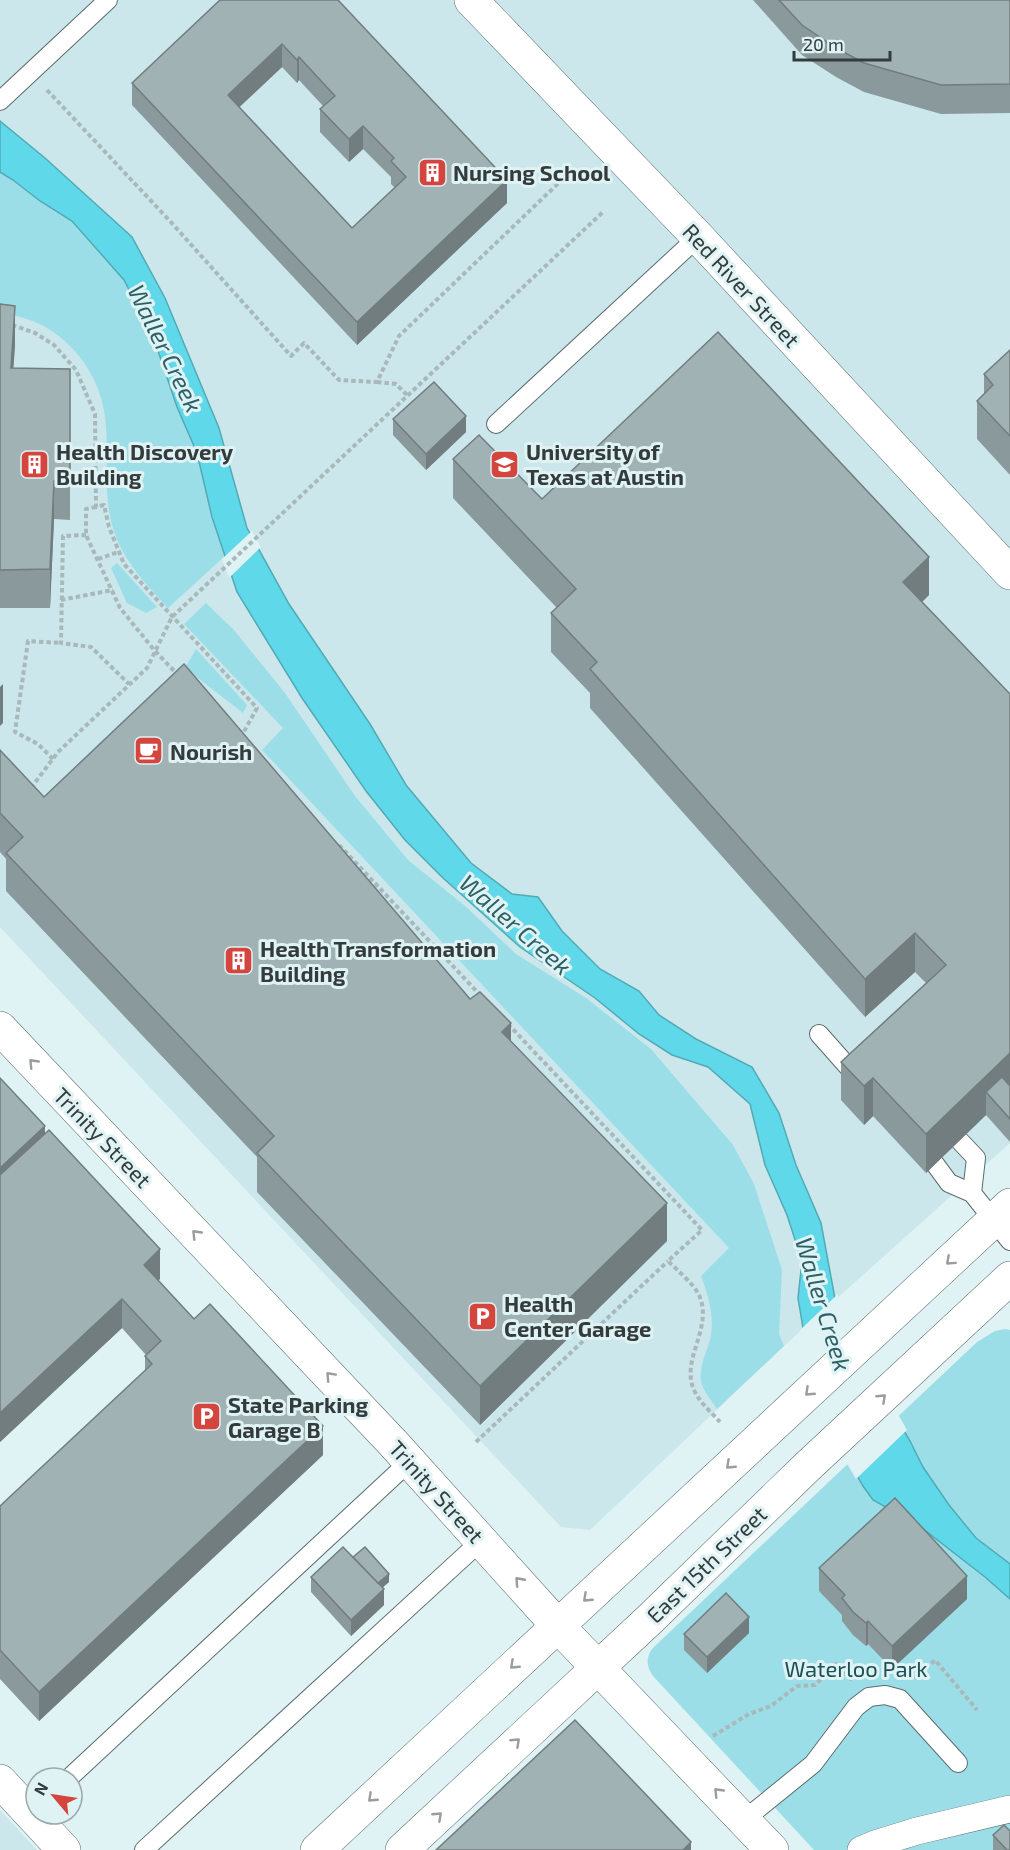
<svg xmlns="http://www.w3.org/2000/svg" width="1010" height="1850" viewBox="0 0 1010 1850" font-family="'Exo 2',sans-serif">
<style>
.built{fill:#cbe7eb}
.green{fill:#9cdee8}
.water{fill:#5fd9e9;stroke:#52aab5;stroke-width:1.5}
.pier{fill:#dff2f4}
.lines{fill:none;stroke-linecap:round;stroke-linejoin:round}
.service-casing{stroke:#5c6c6e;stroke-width:20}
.pedestrian-casing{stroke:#5c6c6e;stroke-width:28}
.secondary-casing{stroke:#5c6c6e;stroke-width:34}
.primary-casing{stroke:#5c6c6e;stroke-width:34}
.path{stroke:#a9b8ba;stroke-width:4;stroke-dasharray:4.5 3;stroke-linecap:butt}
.service{stroke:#fff;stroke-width:18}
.pedestrian{stroke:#fff;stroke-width:27}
.secondary{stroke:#fff;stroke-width:33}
.primary{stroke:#fff;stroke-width:33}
.wall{fill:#8a999c;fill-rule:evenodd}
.shaded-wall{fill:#717d7f}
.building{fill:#a1b2b5;stroke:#717d7f;stroke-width:1.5;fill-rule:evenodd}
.oneway{stroke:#9a9d9e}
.labels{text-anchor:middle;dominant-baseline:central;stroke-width:6;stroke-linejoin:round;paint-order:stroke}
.poi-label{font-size:22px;font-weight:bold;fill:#343b3c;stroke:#dff2f4;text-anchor:start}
.street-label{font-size:22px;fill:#343b3c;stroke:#dff2f4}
.park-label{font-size:22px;fill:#1b5057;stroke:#dff2f4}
.water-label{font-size:24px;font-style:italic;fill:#2c6067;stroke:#dff2f4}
</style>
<rect width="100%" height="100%" fill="#dff2f4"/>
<!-- built -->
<g class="built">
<path d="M0,0H1010V1143L784,1346L590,1530L561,1527L0,927Z"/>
<path d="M0,1810L37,1850H0Z"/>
</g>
<!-- green -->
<g class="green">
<path d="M0,172L13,180L40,201L72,221L124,280L153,336L177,407L197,453L212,517L225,556L168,608C148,586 125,563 115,534C101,496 110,456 105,417C99,364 54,316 0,314Z"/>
<path d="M117,563L157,607L146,613L127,603L111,568Z"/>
<path d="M206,603L234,630L285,693L355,796L408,860L464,905L516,954L586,998L651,1049L733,1145L754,1184L782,1270L779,1334L784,1346L717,1409C712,1401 703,1391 701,1381C699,1367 706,1353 710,1340C715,1318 709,1297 701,1276L729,1248L262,750L283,728L184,624Z"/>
<path d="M196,649L247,705L243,713L185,668Z"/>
<path d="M1005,1329L1010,1330V1850H814L653,1676C645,1665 646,1654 656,1645L977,1342L995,1331Z"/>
</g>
<!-- water -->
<path class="water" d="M0,121L45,158L132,237L165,298L219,428L247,528L289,604L370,724L406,785L471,863L512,894L538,897L562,931L600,969L639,991L659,1015L696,1039L752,1067L779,1113L796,1165L821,1223L836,1304L868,1369L910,1441L923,1467L949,1505L976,1538L1010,1564V1599L985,1577L918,1525L873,1500L863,1486L829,1426L809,1364L798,1298L802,1261L787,1215L765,1165L750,1104L708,1067L672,1055L639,1034L595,998L520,947L443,878L405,840L366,791L302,698L237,592L212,517L197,453L177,407L153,336L124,280L72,221L40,201L13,180L0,172Z"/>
<!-- pier -->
<g class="pier">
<path d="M252,531L261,547L229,578L222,559Z"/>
<path d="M838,1294L839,1303L871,1367L907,1430L856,1479L826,1428L806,1365L800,1330Z"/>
</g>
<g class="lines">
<defs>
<g id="service">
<path d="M0,101L108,0"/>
<path d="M496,424L698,237"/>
<path d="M819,1034L858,1078"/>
<path d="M959,1140L976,1158L972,1193"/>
<path d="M935,1164L949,1183L972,1193L1010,1241"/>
<path d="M69,1778L409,1462"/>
<path d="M744,1820L813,1764L856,1707L869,1697L885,1695L900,1699L958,1763"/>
<path d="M144,1850L482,1540"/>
</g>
<path id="pedestrian" d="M861,1850L875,1844L917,1831L1010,1809"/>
<g id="secondary">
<path d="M471,0L698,237L1010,573"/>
<path d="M0,1028L393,1443L557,1625L772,1850"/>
<path d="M0,1781L64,1850"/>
</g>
<g id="primary">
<path d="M317,1850L1010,1205"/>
<path d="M402,1850L647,1622L808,1466L1010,1278"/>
</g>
</defs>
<!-- service casing -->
<use href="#service" class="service-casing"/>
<!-- pedestrian casing -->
<use href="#pedestrian" class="pedestrian-casing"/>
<!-- secondary casing -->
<use href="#secondary" class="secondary-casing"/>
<!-- primary casing -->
<use href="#primary" class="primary-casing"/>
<!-- path -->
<g class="path">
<path d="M47,90L169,220L291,356L304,343L339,380L377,382L399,336L569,173"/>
<path d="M12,325L35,333L54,345L76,370L95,414L96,507L104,505L109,527L124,564L257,708L241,737"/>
<path d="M377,382L396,384L408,396"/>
<path d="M96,507L86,509V535L120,608L155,651L177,674"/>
<path d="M86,535L63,536L61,643L91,647L129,684"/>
<path d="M98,559L118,552"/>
<path d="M61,600L113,590"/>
<path d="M53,759L38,744L15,732L28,641L61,643"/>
<path d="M31,788L58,752L147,668L172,617L604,211"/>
<path d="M339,845L482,997"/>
<path d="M508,1024L702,1230L668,1261C678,1271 693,1283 699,1295C714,1328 680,1359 694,1390C700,1403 711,1412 720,1422"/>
<path d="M476,1442L668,1261"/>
<path d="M915,1679L935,1660L977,1710"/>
<path d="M713,1736L749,1714L771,1706L797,1686L815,1685L836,1664L852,1680"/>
</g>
<!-- service -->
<use href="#service" class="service"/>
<!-- pedestrian -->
<use href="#pedestrian" class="pedestrian"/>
<!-- secondary -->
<use href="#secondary" class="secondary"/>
<!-- primary -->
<use href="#primary" class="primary"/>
</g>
<!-- wall -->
<g class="wall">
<path d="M220,0L507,203L357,345L132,105V83ZM282,67L297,83L299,80L323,106L320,109V132L349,162L363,149L391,177V184L395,188L352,228L239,107Z"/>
<path d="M753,0H1010V113L941,114L864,92L836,77L802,55Z"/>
<path d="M0,304L15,344L13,368L70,369V520L54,519L50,608H0Z"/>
<path d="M1010,350V475L977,439V401L984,394V374Z"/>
<path d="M393,419L466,432L426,470L393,435Z"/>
<path d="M453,459L542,499L929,595L922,602L1010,694V1142L986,1115L926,1173L873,1116L864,1125L841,1100V1062L926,983L915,972L865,1017L590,708V693L551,652V613L557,608L453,498Z"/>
<path d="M0,750L44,797L470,999L511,1041L667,1241L480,1425L257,1192V1157L6,891V859L0,852Z"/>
<path d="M0,1078L160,1279L158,1280L323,1455L39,1721L0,1679V1506L145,1371V1356L146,1355L122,1328L0,1442Z"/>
<path d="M353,1557L389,1582L382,1588L384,1605L351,1636L311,1592V1577Z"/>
<path d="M819,1568L967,1599L892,1669L868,1644L866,1646L853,1635L842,1621V1615L819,1591Z"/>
<path d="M749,1633L707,1673L684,1650V1634Z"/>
<path d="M993,1835L1010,1850H993Z"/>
</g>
<!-- shaded-wall -->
<g class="shaded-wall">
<path d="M282,44V67L228,118V95Z"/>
<path d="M299,57V80L297,83V60Z"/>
<path d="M363,126V149L349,162V139Z"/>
<path d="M507,180V203L357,345V322Z"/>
<path d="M15,306V344L11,406V368Z"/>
<path d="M466,416V432L426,470V454Z"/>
<path d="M54,481V519L50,608V569Z"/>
<path d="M929,557V595L903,620V582Z"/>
<path d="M3,684V723L0,726V687Z"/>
<path d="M915,933V972L865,1017V979Z"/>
<path d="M511,1023V1061L502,1032Z"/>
<path d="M1010,1053V1092H986V1115L926,1173V1134Z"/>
<path d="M873,1078V1116L864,1125V1086Z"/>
<path d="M45,1126V1155L0,1197V1168Z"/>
<path d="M667,1203V1241L480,1425V1386Z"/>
<path d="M160,1249V1279L144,1294V1265Z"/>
<path d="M122,1299V1328L0,1442V1413Z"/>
<path d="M323,1426V1455L39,1721V1692Z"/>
<path d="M389,1574V1582L377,1592V1584Z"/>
<path d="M967,1576V1599L892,1669V1646Z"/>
<path d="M384,1589V1605L351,1636V1620Z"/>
<path d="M749,1617V1633L707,1673V1657Z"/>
<path d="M868,1621V1644L866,1646V1623Z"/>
<path d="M691,1842V1850H683Z"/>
</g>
<!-- building -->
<g class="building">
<path d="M220,0H338L507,180L357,322L132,83ZM282,44L297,60L299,57L335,96L320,109L349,139L363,126L394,158L391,161L406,177L352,228L228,95Z"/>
<path d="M779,0H1010V84L941,85L864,63L836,48L802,25Z"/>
<path d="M0,304L15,306L11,368L70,369V481H54L50,569L0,570Z"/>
<path d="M718,332L929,557L903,582L1010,694V1053L926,1134L873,1078L864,1086L841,1062L946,965L915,933L865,979L590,669L597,662L551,613L576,589L453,459L479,435L542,499Z"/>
<path d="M1010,350V436L977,401L993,385L984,374Z"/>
<path d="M434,382L466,416L426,454L393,419Z"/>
<path d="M184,664L470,999L480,992L511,1023L502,1032L667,1203L480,1386L257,1153L274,1136L6,853L23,837L0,813V750L44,797Z"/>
<path d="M1002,1077L1010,1086V1119L986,1092Z"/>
<path d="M0,1078L45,1126L0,1168Z"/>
<path d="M49,1130L160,1249L144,1265L194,1319L210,1304L323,1426L39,1692L0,1650V1506L152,1364L145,1356L161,1341L122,1299L0,1413V1175Z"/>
<path d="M895,1498L967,1576L892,1646L868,1621L866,1623L853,1612L842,1598L845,1595L819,1568Z"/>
<path d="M343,1547L384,1589L351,1620L311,1577Z"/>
<path d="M365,1547L389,1574L378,1583L353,1557Z"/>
<path d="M726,1593L749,1617L707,1657L684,1634Z"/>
<path d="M575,1720L691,1842L683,1850H436Z"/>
<path d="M1004,1825L1010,1831V1850H1007L993,1835Z"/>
</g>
<!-- one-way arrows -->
<defs><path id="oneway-chevron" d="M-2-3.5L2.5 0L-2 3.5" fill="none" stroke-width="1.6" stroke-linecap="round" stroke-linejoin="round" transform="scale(1.5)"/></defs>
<g class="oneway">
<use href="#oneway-chevron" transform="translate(33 1063) rotate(-134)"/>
<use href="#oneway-chevron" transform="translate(196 1234) rotate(-134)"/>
<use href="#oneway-chevron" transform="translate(950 1261) rotate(138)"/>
<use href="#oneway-chevron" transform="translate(330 1376) rotate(-133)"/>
<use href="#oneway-chevron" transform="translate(809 1392) rotate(137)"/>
<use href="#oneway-chevron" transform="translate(882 1398) rotate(-43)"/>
<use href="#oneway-chevron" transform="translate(730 1465) rotate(137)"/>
<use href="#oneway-chevron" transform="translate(519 1581) rotate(-132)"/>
<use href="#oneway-chevron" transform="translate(587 1598) rotate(137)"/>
<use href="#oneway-chevron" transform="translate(514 1665) rotate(137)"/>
<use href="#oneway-chevron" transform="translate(516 1742) rotate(-43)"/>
<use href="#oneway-chevron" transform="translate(718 1792) rotate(-134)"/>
<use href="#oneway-chevron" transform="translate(372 1798) rotate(137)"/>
<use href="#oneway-chevron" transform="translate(438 1816) rotate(-43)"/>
</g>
<!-- icons -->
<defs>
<symbol id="building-square" viewBox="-11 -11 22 22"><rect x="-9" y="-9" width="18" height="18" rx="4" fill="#d3453d" stroke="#dff2f4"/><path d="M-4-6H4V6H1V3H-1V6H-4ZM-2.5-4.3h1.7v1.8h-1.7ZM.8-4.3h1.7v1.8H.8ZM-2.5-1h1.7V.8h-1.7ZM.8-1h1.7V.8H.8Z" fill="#fff"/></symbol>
<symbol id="university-square" viewBox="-11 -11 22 22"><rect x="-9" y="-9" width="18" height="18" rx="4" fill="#d3453d" stroke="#dff2f4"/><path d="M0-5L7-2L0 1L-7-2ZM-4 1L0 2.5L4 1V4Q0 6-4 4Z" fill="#fff"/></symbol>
<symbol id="cafe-square" viewBox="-11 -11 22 22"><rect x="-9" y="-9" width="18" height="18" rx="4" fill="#d3453d" stroke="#dff2f4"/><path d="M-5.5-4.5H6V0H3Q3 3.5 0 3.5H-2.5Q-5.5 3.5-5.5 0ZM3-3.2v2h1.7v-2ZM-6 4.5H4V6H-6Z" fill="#fff"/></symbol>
<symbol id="parking-square" viewBox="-11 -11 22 22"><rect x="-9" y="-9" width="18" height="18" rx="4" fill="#d3453d" stroke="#dff2f4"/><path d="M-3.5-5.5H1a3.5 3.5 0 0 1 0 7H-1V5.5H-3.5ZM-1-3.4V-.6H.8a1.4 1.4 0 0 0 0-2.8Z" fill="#fff"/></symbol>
</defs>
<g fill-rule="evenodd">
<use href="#building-square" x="416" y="156" width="33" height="33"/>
<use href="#building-square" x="18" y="448" width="33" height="33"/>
<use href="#university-square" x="488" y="448" width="33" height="33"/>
<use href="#cafe-square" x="132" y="734" width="33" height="33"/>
<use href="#building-square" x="222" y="944" width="33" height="33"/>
<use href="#parking-square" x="466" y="1300" width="33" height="33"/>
<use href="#parking-square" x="190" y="1400" width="33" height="33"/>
</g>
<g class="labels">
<!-- poi labels -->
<g class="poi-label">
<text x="453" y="172">Nursing School</text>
<text x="56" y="451">Health Discovery<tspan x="56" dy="25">Building</tspan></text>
<text x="526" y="451">University of<tspan x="526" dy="25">Texas at Austin</tspan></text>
<text x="170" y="751">Nourish</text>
<text x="260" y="948">Health Transformation<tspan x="260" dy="25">Building</tspan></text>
<text x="504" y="1303">Health<tspan x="504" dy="25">Center Garage</tspan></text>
<text x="228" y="1404">State Parking<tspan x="228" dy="25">Garage B</tspan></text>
</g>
<!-- street labels -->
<g class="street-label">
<text transform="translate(742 285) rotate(47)">Red River Street</text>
<text transform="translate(103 1137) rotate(46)">Trinity Street</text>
<text transform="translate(437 1491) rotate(48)">Trinity Street</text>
<text transform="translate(706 1564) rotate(-44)">East 15th Street</text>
</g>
<!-- park labels -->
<g class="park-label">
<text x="856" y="1668">Waterloo Park</text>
</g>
<!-- water labels -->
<g class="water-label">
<text transform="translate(166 348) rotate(64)">Waller Creek</text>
<text transform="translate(516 924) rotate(41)">Waller Creek</text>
<text transform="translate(824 1304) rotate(73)">Waller Creek</text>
</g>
</g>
<!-- north arrow -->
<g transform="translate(54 1796) rotate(299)"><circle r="28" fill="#dff2f4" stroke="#9ba9aa" stroke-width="1.5"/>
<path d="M0-4.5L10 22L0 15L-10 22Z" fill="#d3453d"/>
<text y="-9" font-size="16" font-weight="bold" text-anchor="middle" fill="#343b3c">N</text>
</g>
<!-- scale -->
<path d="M794 51v9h96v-9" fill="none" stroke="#343b3c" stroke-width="3"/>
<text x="803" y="51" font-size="18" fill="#343b3c" stroke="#dff2f4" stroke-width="4.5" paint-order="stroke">20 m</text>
</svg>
